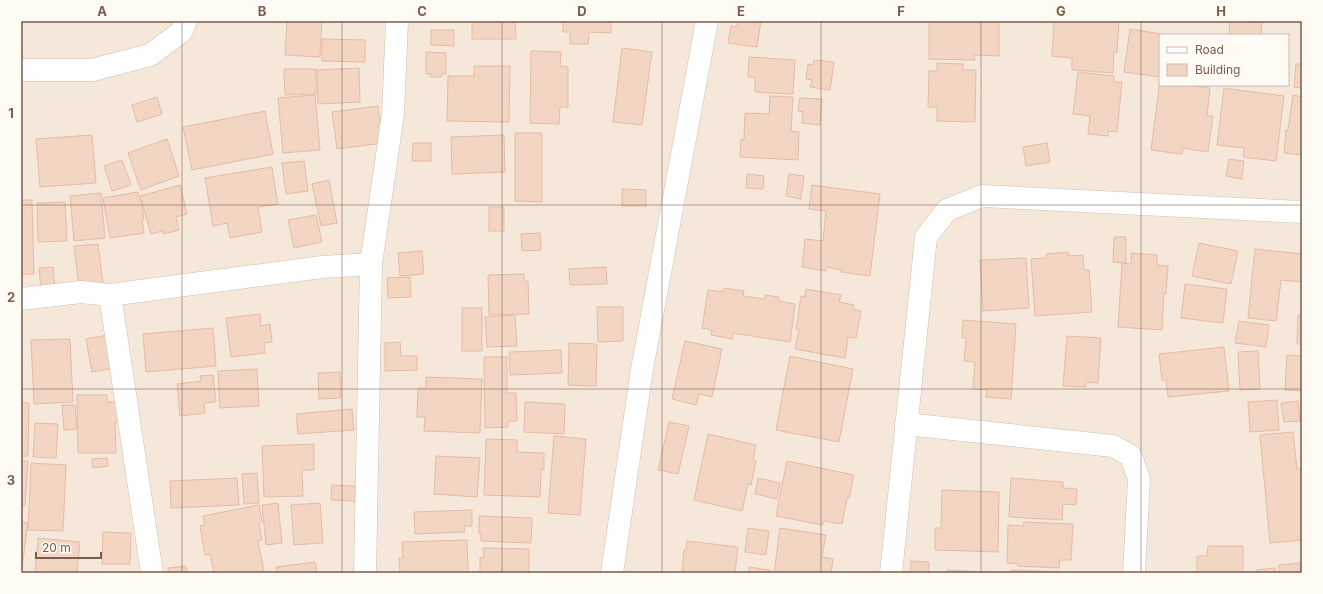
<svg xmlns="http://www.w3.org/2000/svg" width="1323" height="594" viewBox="0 0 1323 594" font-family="Inter,sans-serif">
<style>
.residential{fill:#f5e8da;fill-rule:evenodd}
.building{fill:#f3d5c3;stroke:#e6bba3}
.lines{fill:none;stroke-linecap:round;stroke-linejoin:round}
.street-casing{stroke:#d1beb0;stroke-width:23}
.street{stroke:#fff;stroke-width:22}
.grid{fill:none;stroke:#7a5c4d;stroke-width:1;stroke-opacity:0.55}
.neatline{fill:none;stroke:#7a5c4d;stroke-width:1.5}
.grid-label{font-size:13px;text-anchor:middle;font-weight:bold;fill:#7a5c4d}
</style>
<rect width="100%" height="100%" fill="#fdf6ec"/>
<!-- residential -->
<path class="residential" d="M21,21H1302V573H21ZM1160,35H1288V85H1160Z"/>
<!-- building -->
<g class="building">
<path d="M287,21H322L320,57L285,55Z"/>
<path d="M472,21H515L516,39H472Z"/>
<path d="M563,21H611V33L589,32L588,44H570V32H563Z"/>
<path d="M738,21H761L757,47L728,43L731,26L737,27Z"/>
<path d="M929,21H999V56L974,55L975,60L929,59Z"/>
<path d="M1054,21H1119L1117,53L1114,52L1113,73L1072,70V58L1052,56Z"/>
<path d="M1230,21L1262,22L1261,35H1229Z"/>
<path d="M1130,29L1168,35H1160V77L1124,72Z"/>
<path d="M431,30H454V46L431,45Z"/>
<path d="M322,39L365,40V62L322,61Z"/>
<path d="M622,48L652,52L642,125L613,122Z"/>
<path d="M531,51L561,52L560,66L568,67V107H560L559,124L530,123Z"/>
<path d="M426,52L446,53V74H442L441,77H431V74H426Z"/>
<path d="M749,57L795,60L793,94L755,92V77H748Z"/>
<path d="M814,60L834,62L830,90L810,87L812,80L806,79L808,64L813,65Z"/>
<path d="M937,63L963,64V70H976L975,122L937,121V107H928L929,71H937Z"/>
<path d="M1296,64H1302V88L1294,87Z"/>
<path d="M474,66H510L509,122L447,121L448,76H474Z"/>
<path d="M359,68L360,102L318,104L317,70Z"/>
<path d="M284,69H316V94L285,95Z"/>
<path d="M1078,72L1114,76V82H1122L1117,132L1108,131V136L1088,134L1090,116L1073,114Z"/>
<path d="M1160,81V85H1187L1210,88L1207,116H1213L1208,152L1183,148L1182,154L1151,150Z"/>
<path d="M1224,88L1284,96L1276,161L1243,157L1244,148L1217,145Z"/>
<path d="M315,95L320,150L283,153L278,98Z"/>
<path d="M1293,95L1302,97V155L1284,153L1286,130H1288Z"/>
<path d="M770,96L793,97L791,131L799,132L798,160L740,157L741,139L744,140L745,113L769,114Z"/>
<path d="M157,97L162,114L137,122L132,105Z"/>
<path d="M800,98L822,99L820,125L802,123L803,112L798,111Z"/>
<path d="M378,106L383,143L337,149L332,112Z"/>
<path d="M265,111L273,154L192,170L183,127Z"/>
<path d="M515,133H542V202L515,201Z"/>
<path d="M92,135L96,183L40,187L36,139Z"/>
<path d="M504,135L505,172L452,174L451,137Z"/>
<path d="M167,139L179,176L141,190L128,153Z"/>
<path d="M413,143H431V161H412Z"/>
<path d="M1047,143L1050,162L1026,166L1023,147Z"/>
<path d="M1229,159L1244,161L1242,179L1226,176Z"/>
<path d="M122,160L131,185L112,191L104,166Z"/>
<path d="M304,161L308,191L286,194L282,163Z"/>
<path d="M272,167L278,204L258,207L262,232L230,238L227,223L213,226L205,178Z"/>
<path d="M747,174L764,176L763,189L746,188Z"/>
<path d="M789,174L804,176L801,199L786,196Z"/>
<path d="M329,180L337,223L321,226L312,184Z"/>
<path d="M180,185L187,214L176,217L179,230L163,234L162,231L151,234L140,196Z"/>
<path d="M812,185L880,194L870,276L841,272V270L826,267V271L802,267L805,239L823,241L826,211L809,209Z"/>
<path d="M622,189L646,190V206H622Z"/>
<path d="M138,192V197L140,196L144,219H142L144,233L110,238L103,198Z"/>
<path d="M101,193L105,238L74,241L70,196Z"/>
<path d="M21,200H32L34,274H21Z"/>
<path d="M65,202L67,241L38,242L37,203Z"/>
<rect x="489" y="207" width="15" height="24"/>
<path d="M316,215L322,242L294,248L288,220Z"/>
<path d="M540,233L541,250L522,251L521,234Z"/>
<path d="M1114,237H1126V263L1113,262Z"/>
<path d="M1199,243L1238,251L1231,284L1192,276Z"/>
<path d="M98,244L103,284L79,287L74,246Z"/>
<path d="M1255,249L1302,254V282L1281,280L1276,321L1248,318Z"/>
<path d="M422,251L424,274L400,276L398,253Z"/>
<path d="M1068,252V256L1083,255L1084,270H1089L1092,312L1035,316L1031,259L1047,258L1046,254Z"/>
<path d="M1131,253L1157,255V265L1168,266L1166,294L1164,293L1162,330L1118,327L1122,263L1131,264Z"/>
<path d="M1026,258L1029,308L983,311L980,260Z"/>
<path d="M53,267L55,288L41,290L39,268Z"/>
<path d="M606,267L607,284L570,285L569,269Z"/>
<path d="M524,274V281H528L529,314L489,315L488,275Z"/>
<path d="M410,277L411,297L388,298L387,278Z"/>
<path d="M1185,284L1227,289L1223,323L1181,318Z"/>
<path d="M724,288L744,291L743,296L765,299V295L779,297V301L795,304L790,342L733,333V339L711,335L712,330L702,328L708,290L724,292Z"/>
<path d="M806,289L841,295L839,302L854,305L853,309L861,311L856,338L848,337L845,358L795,349L799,330L796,329L801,296L805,297Z"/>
<path d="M597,307H623V341L598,342Z"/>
<rect x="462" y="308" width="20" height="43"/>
<path d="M260,314L261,326L270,324L272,342L264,343L265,353L231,357L226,318Z"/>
<path d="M515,315L517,346L487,347L485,317Z"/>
<path d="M1298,315H1302V344H1297Z"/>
<path d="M963,320L1016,324L1011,399L986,397L987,390L973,389L975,362L964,361L966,338H962Z"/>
<path d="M1239,321L1269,325L1266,347L1235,343Z"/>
<path d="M213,328L216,366L146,372L143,334Z"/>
<path d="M113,334L120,367L92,372L86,339Z"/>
<path d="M1067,336L1101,338L1098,383L1086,382V387L1063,386Z"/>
<path d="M70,339L73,402L34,404L31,340Z"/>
<path d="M685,341L722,349L712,397L699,394L696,405L672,399Z"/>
<path d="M400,342L401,356H417V370L385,371V343Z"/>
<path d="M569,343L597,344L596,386L568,385Z"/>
<path d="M1224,347L1229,391L1168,397L1166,380H1162L1159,354Z"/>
<path d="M561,350L562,373L510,375L509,352Z"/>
<path d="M1258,351L1260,389L1240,390L1238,352Z"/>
<path d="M1287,355L1302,356V391L1285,390Z"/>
<path d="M790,356L853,369L839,442L776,430Z"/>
<path d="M484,357H507V393H516L517,421H508V427L485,428Z"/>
<path d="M257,369L259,406L220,408L218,371Z"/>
<path d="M340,372L341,398L319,399L318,373Z"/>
<path d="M213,375L216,402L204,403L205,413L180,416L177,384L201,381L200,376Z"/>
<path d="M426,377L482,379L480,433L424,431L425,417H417L418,388H426Z"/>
<path d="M77,395H107V402H119V422H115L116,453H78Z"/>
<path d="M1277,400L1279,430L1250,432L1248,402Z"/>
<path d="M1298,401L1300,421L1284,422L1281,403Z"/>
<path d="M525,402L565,404L564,434L524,432Z"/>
<path d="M21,403H29L28,456H21Z"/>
<path d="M62,405H75L77,429L64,430Z"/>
<path d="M352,409L354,430L298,434L296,414Z"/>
<path d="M669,422L689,426L678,474L658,470Z"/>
<path d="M35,423L58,424L56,458L33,457Z"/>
<path d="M1293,432L1297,469H1302V540L1270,543L1260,435Z"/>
<path d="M708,434L756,445L753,460L756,461L751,485L748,484L742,511L694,500Z"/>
<path d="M554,436L586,439L580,515L548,513Z"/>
<path d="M486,439L517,440V452L544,453V469H541L540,497L484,495Z"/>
<path d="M314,444V470H302L303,496L264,497L262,446Z"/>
<path d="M436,456L480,458L477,497L434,494Z"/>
<path d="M107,458L108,466L93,468L92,459Z"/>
<path d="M21,461H28L25,506L21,505Z"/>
<path d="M787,461L854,475L849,498H847L842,524L824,521L822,525L776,516Z"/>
<path d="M31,463L66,465L63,531L28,530Z"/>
<path d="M257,473L259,503L244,504L242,474Z"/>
<path d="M237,478L239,505L171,508L170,481Z"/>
<path d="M758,478L780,483L777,499L755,494Z"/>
<path d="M1011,478L1063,482V488L1077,489L1076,505L1063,504L1062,520L1009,517Z"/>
<path d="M332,485L355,486V501L331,500Z"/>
<path d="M942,490L999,492L998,552L935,550V528H941Z"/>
<path d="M278,503L282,543L266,545L262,505Z"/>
<path d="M320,503L323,543L294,545L291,505Z"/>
<path d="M259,505L262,522L259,523L262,540L258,541L264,571L255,573H214L210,554L205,555L200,526L205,525L203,516Z"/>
<path d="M472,510V526H464L465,532L415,534L414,512Z"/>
<path d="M479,516L532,518L531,543L481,541V534H479Z"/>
<path d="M21,522L28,523L22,567H21Z"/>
<path d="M1024,522L1073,524L1071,560H1060L1059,568L1018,566V564L1007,563L1008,525L1023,526Z"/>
<path d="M748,528L769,531L766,555L745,552Z"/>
<path d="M780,528L826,535L822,557L833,559L831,573L818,572V573H774Z"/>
<path d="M103,532L131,533L130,564H102Z"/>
<path d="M38,538L80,542L77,573H35Z"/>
<path d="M467,540L468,573H400L399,558H403L402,542Z"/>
<path d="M687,541L738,547L735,573H683L684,571H682L684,550H686Z"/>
<path d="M1208,546H1243V573H1197V556H1207Z"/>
<path d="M483,548L529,549V573H480V558L484,557Z"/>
<path d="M911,561L929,562V573H910Z"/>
<path d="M315,562L317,573H277L276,567Z"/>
<path d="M1300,563V573H1279V565Z"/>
<path d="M186,566L187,573H168V568Z"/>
<path d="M749,567L770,570V573H749Z"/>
<path d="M1275,568L1276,573H1257V570Z"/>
<path d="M947,570L1002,573H947Z"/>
<path d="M1011,570L1061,572V573H1011Z"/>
</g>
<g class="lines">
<defs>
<g id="street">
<path d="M21,70H92L150,55L181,32L186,21"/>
<path d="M110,295L152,573"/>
<path d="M21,299L81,292L110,295L322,267L371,264"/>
<path d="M906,424L1113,446L1131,456L1139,479L1134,573"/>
<path d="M365,573L371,264L393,114L397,21"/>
<path d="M612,573L642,369L707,21"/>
<path d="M891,573L926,237L947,210L982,196L1302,212"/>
</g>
</defs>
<!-- street casing -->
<use href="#street" class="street-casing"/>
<!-- street -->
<use href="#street" class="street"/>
</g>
<!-- grid -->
<path class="grid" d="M182,21V573M342,21V573M502,21V573M662,21V573M821,21V573M981,21V573M1141,21V573M21,205H1302M21,389H1302"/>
<!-- border -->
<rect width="1323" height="594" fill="none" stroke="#fffaf3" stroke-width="44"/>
<!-- legend -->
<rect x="1159" y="34" width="130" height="52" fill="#fffaf3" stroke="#cabbb1"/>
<rect x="1167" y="47" width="20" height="6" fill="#ffffff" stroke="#cabbb1"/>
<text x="1195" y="54" font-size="12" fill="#7a5c4d">Road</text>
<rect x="1167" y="64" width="20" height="12" fill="#f3d5c3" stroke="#cabbb1"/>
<text x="1195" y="74" font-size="12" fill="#7a5c4d">Building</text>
<!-- scale -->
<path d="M36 552v6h65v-6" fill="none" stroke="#7a5c4d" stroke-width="2"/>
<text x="42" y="552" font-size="12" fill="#7a5c4d" stroke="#fffaf3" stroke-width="3" paint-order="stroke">20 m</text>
<rect x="22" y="22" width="1279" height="550" class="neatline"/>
<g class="grid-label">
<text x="102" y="16">A</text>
<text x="262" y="16">B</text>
<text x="422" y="16">C</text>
<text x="582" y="16">D</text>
<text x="741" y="16">E</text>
<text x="901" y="16">F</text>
<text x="1061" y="16">G</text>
<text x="1221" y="16">H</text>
<text x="11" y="118">1</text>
<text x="11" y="302">2</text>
<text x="11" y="485">3</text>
</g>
</svg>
